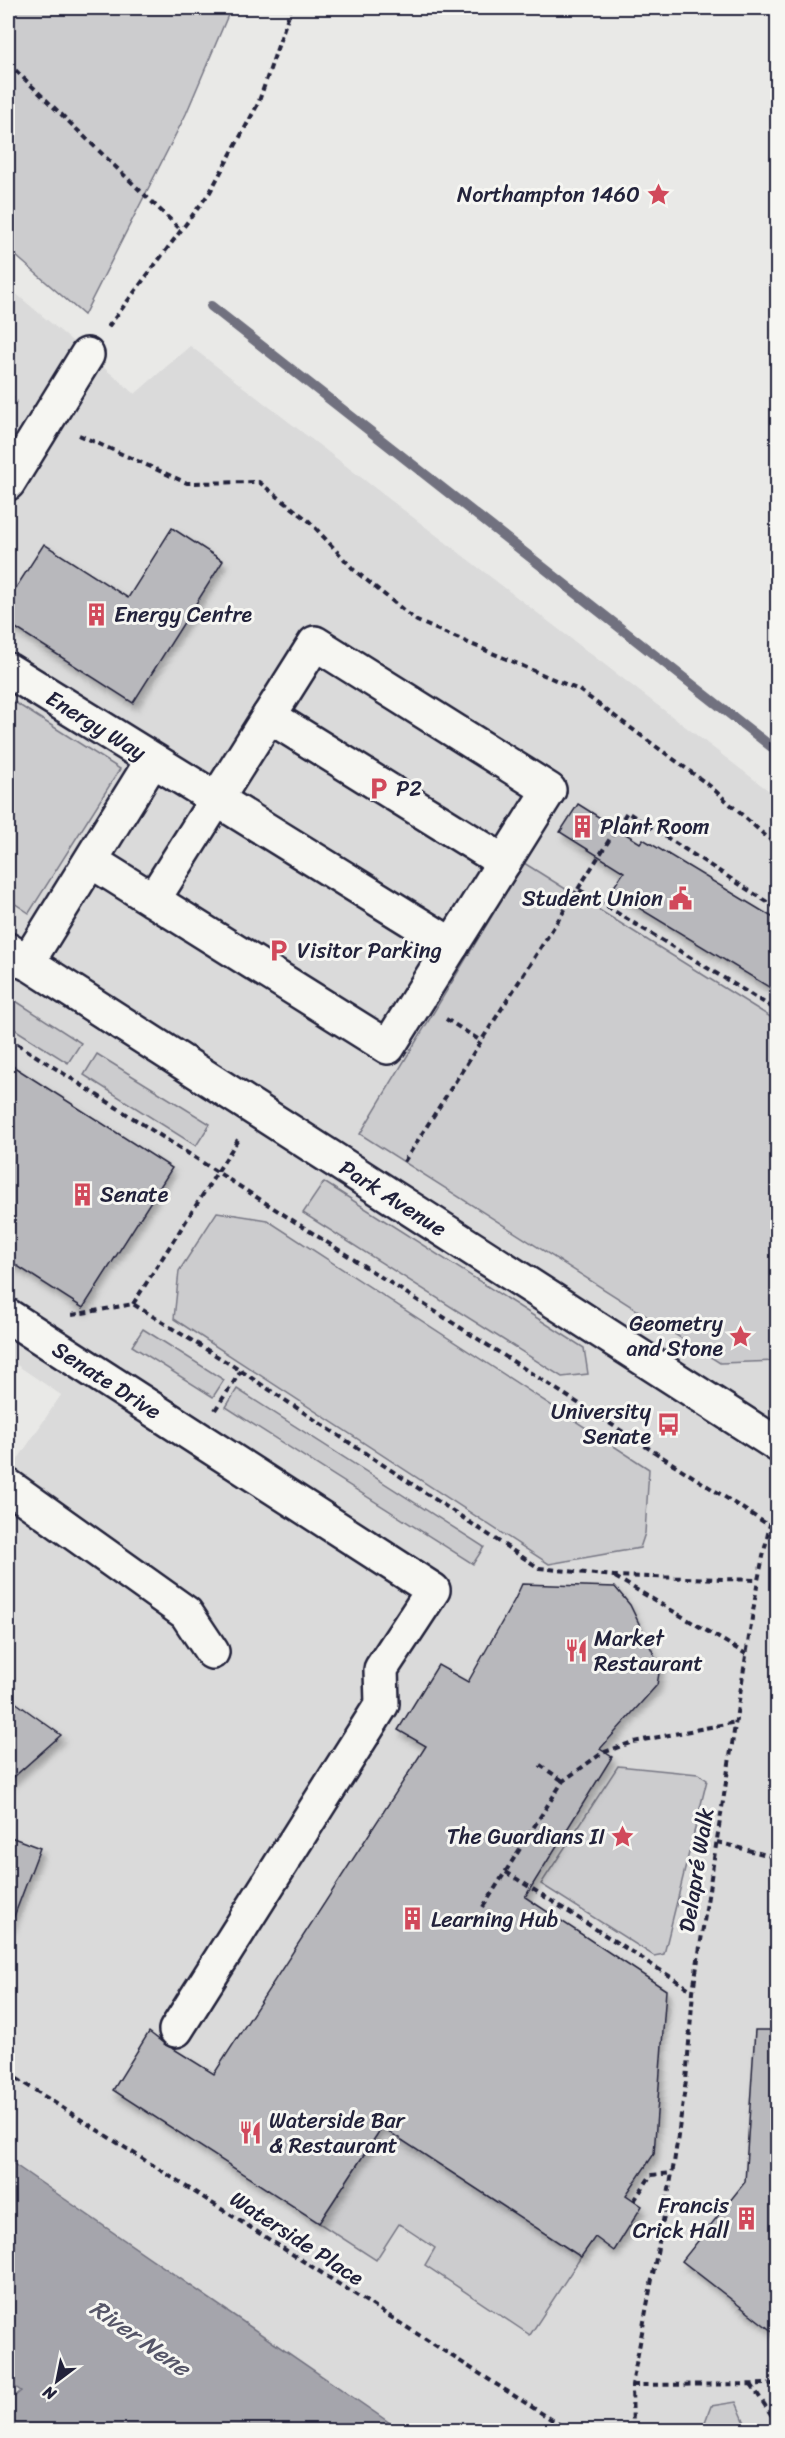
<svg xmlns="http://www.w3.org/2000/svg" width="785" height="2438" viewBox="0 0 785 2438" font-family="Sriracha,sans-serif">
<style>
.built{fill:#dadada}
.green{fill:#ccccce;stroke:#777784;stroke-width:1.5}
.water{fill:#a5a5ac;stroke:#71717f;stroke-width:1.5}
.lines{fill:none;stroke-linecap:round;stroke-linejoin:round}
.stream{stroke:#71717f;stroke-width:10}
.building{fill:#b8b8bc;stroke:#22223b;stroke-width:1.5;filter:url(#shadow)}
.minor-casing{stroke:#22223b;stroke-width:38}
.path{stroke:#22223b;stroke-width:4;stroke-dasharray:6 4.5;stroke-linecap:butt}
.minor{stroke:#f6f6f2;stroke-width:33}
.labels{text-anchor:middle;dominant-baseline:central;stroke-width:6;stroke-linejoin:round;paint-order:stroke}
.poi-label{font-size:22px;fill:#22223b;stroke:#f6f6f2;text-anchor:start}
.street-label{font-size:22px;fill:#22223b;stroke:#f6f6f2}
.water-label{font-size:24px;font-style:italic;fill:#565668;stroke:#f6f6f2}
</style>
<defs>
<filter id="shadow"><feDropShadow dx="3.5" dy="6" stdDeviation="3" flood-color="#0004"/></filter>
</defs>
<rect width="100%" height="100%" fill="#e9e9e7"/>
<filter id="ink" filterUnits="userSpaceOnUse"><feTurbulence type="fractalNoise" baseFrequency=".0167" numOctaves="2"/><feDisplacementMap in="SourceGraphic" scale="12" xChannelSelector="R" yChannelSelector="G"/><feConvolveMatrix kernelMatrix="1 2 1 2 8 2 1 2 1" color-interpolation-filters="sRGB"/></filter>
<g filter="url(#ink)">
<!-- built -->
<g class="built">
<path d="M8,287L135,394L190,346L777,797V2430H398L393,2425L8,2160V1457L16,1462L61,1395L8,1359Z"/>
<path d="M8,2382L21,2391L8,2402Z"/>
</g>
<!-- green -->
<g class="green">
<path d="M8,8H231L186,114L84,315L8,249Z"/>
<path d="M8,698L120,769L29,913L8,899Z"/>
<path d="M524,863L777,1021V1361L720,1363L360,1134Z"/>
<path d="M8,996L81,1043L68,1063L8,1025Z"/>
<path d="M97,1054L210,1124L196,1146L84,1075Z"/>
<path d="M324,1182L584,1348L588,1374L562,1377L303,1213Z"/>
<path d="M217,1212L267,1220L649,1469L645,1533L640,1548L549,1564L174,1319L179,1271Z"/>
<path d="M143,1329L224,1380L213,1397L132,1346Z"/>
<path d="M237,1389L484,1547L473,1564L226,1407Z"/>
<path d="M618,1766L698,1774L707,1780L664,1954L654,1956L541,1884Z"/>
<path d="M397,2104L412,2146L581,2257L530,2335L425,2265L435,2248L399,2224L376,2260L319,2223Z"/>
<path d="M736,2402L748,2430H702L711,2406Z"/>
</g>
<!-- water -->
<path class="water" d="M8,2160L393,2425L398,2430H8V2402L21,2391L8,2382Z"/>
<g class="lines">
<!-- stream -->
<path class="stream" d="M211,306L778,752"/>
</g>
<!-- building -->
<g class="building">
<path d="M172,528L223,561L133,703L8,623V600L44,544L128,598Z"/>
<path d="M578,804L640,843L643,839L777,920V992L611,891L624,872L560,832Z"/>
<path d="M8,1063L172,1168L83,1308L8,1260Z"/>
<path d="M522,1584L615,1587L630,1605L660,1667L657,1685L600,1749L612,1757L525,1897L666,1990L654,2154L626,2195L642,2206L614,2251L595,2237L581,2257L382,2127L319,2223L113,2090L149,2032L166,2045L174,2049L214,2074L426,1746L398,1730L438,1665L468,1682L515,1599Z"/>
<path d="M8,1697L61,1735L8,1782Z"/>
<path d="M8,1836L40,1848L10,1927L8,1926Z"/>
<path d="M755,2030H777V2335L682,2261L745,2182Z"/>
</g>
<g class="lines">
<defs>
<g id="minor">
<path d="M8,483L87,355"/>
<path id="s1" d="M8,670L452,945"/>
<path d="M269,716L504,862"/>
<path d="M91,861L388,1047L549,790L315,643L153,900"/>
<path id="s2" d="M8,950L778,1445"/>
<path d="M27,963L152,761"/>
<path id="s3" d="M8,1316L433,1590L381,1669L382,1704L176,2030"/>
<path d="M8,1486L186,1613L212,1652"/>
</g>
</defs>
<!-- minor casing -->
<use href="#minor" class="minor-casing"/>
<!-- path -->
<g class="path">
<path d="M8,63L181,230"/>
<path d="M108,327L210,192L258,104L291,8"/>
<path d="M8,396L17,402"/>
<path d="M79,435L187,483L259,482L309,521L354,570L417,621L579,690L710,786L778,847"/>
<path d="M578,889L627,812L778,909"/>
<path d="M446,1019L481,1041"/>
<path d="M8,1038L770,1526"/>
<path d="M404,1162L578,889L778,1011"/>
<path d="M133,1304L239,1138"/>
<path d="M72,1315L133,1304L241,1371L539,1568L614,1576L758,1580"/>
<path d="M215,1410L241,1371"/>
<path d="M615,1577L746,1654"/>
<path d="M540,1765L563,1781"/>
<path d="M717,1842L778,1858"/>
<path d="M506,1872L693,1991"/>
<path d="M483,1907L563,1781L602,1753L633,1742L736,1722"/>
<path d="M8,2073L568,2430"/>
<path d="M634,2201L651,2175L672,2173"/>
<path d="M751,2384L778,2425"/>
<path d="M632,2385L778,2384"/>
<path d="M633,2430L632,2385L674,2163L686,2081L693,1991L758,1580L778,1487"/>
</g>
<!-- minor -->
<use href="#minor" class="minor"/>
</g>
</g>
<!-- icons -->
<defs>
<symbol id="sight-bare" viewBox="-9 -9 18 18"><path d="M0-6L1.8-2.2L6-1.7L2.9 1.2L3.7 5.4L0 3.3L-3.7 5.4L-2.9 1.2L-6-1.7L-1.8-2.2Z" fill="#d1495b" stroke="#f6f6f2" stroke-width="2.5" paint-order="stroke"/></symbol>
<symbol id="building-bare" viewBox="-9 -9 18 18"><path d="M-4-6H4V6H1V3H-1V6H-4ZM-2.5-4.3h1.7v1.8h-1.7ZM.8-4.3h1.7v1.8H.8ZM-2.5-1h1.7V.8h-1.7ZM.8-1h1.7V.8H.8Z" fill="#d1495b" stroke="#f6f6f2" stroke-width="2.5" paint-order="stroke"/></symbol>
<symbol id="parking-bare" viewBox="-9 -9 18 18"><path d="M-3.5-5.5H1a3.5 3.5 0 0 1 0 7H-1V5.5H-3.5ZM-1-3.4V-.6H.8a1.4 1.4 0 0 0 0-2.8Z" fill="#d1495b" stroke="#f6f6f2" stroke-width="2.5" paint-order="stroke"/></symbol>
<symbol id="civic-bare" viewBox="-9 -9 18 18"><path d="M-.6-6.5H3V-4.5H.6V-3L4-1V1h2V6H-6V1h2V-1L-.6-3ZM-1.2 2.5V6h2.4V2.5Z" fill="#d1495b" stroke="#f6f6f2" stroke-width="2.5" paint-order="stroke"/></symbol>
<symbol id="bus-bare" viewBox="-9 -9 18 18"><path d="M-5-6H5V4H4V6H2V4H-2V6H-4V4H-5ZM-3.5-4V0h7V-4ZM-3.5 1.2v1.5H-2V1.2ZM2 1.2v1.5H3.5V1.2Z" fill="#d1495b" stroke="#f6f6f2" stroke-width="2.5" paint-order="stroke"/></symbol>
<symbol id="restaurant-bare" viewBox="-9 -9 18 18"><path d="M-5-6h1v4h1v-4h1v4h1v-4h1v5L-1.5 .5V6h-2V.5L-5-1ZM5-6V6H3V1.5H1.5Q1.5-4 5-6Z" fill="#d1495b" stroke="#f6f6f2" stroke-width="2.5" paint-order="stroke"/></symbol>
</defs>
<g fill-rule="evenodd">
<use href="#sight-bare" x="642" y="178" width="33" height="33"/>
<use href="#building-bare" x="80" y="598" width="33" height="33"/>
<use href="#parking-bare" x="362" y="772" width="33" height="33"/>
<use href="#building-bare" x="566" y="810" width="33" height="33"/>
<use href="#civic-bare" x="664" y="882" width="33" height="33"/>
<use href="#parking-bare" x="262" y="934" width="33" height="33"/>
<use href="#building-bare" x="66" y="1178" width="33" height="33"/>
<use href="#sight-bare" x="724" y="1320" width="33" height="33"/>
<use href="#bus-bare" x="652" y="1408" width="33" height="33"/>
<use href="#restaurant-bare" x="560" y="1634" width="33" height="33"/>
<use href="#sight-bare" x="606" y="1820" width="33" height="33"/>
<use href="#building-bare" x="396" y="1902" width="33" height="33"/>
<use href="#restaurant-bare" x="234" y="2116" width="33" height="33"/>
<use href="#building-bare" x="730" y="2202" width="33" height="33"/>
</g>
<g class="labels">
<!-- poi labels -->
<g class="poi-label">
<text x="640" y="194" text-anchor="end">Northampton 1460</text>
<text x="114" y="614">Energy Centre</text>
<text x="396" y="788">P2</text>
<text x="600" y="826">Plant Room</text>
<text x="663" y="898" text-anchor="end">Student Union</text>
<text x="297" y="950">Visitor Parking</text>
<text x="100" y="1194">Senate</text>
<text x="723" y="1323" text-anchor="end">Geometry<tspan x="723" dy="25">and Stone</tspan></text>
<text x="651" y="1411" text-anchor="end">University<tspan x="651" dy="25">Senate</tspan></text>
<text x="594" y="1638">Market<tspan x="594" dy="25">Restaurant</tspan></text>
<text x="605" y="1836" text-anchor="end">The Guardians II</text>
<text x="431" y="1919">Learning Hub</text>
<text x="269" y="2120">Waterside Bar<tspan x="269" dy="25">&amp; Restaurant</tspan></text>
<text x="729" y="2205" text-anchor="end">Francis<tspan x="729" dy="25">Crick Hall</tspan></text>
</g>
<!-- street labels -->
<g class="street-label">
<text stroke="none"><textPath href="#s1" startOffset="104">Energy Way</textPath></text>
<text stroke="none"><textPath href="#s2" startOffset="458">Park Avenue</textPath></text>
<text stroke="none"><textPath href="#s3" startOffset="118">Senate Drive</textPath></text>
<text transform="translate(696 1870) rotate(-81)">Delapré Walk</text>
<text transform="translate(297 2238) rotate(33)">Waterside Place</text>
</g>
<!-- water labels -->
<g class="water-label">
<text transform="translate(140 2338) rotate(35)">River Nene</text>
</g>
</g>
<!-- margin -->
<rect width="785" height="2438" fill="none" stroke="#f6f6f2" stroke-width="30"/>
<rect x="15" y="15" width="755" height="2408" fill="none" stroke="#22223b" stroke-width="2" filter="url(#ink)"/>
<!-- north arrow -->
<g transform="translate(57 2381) rotate(212)" stroke="#f6f6f2" stroke-width="4.5" paint-order="stroke">
<path d="M0-4.5L10 22L0 15L-10 22Z" fill="#22223b"/>
<text y="-9" font-size="16" font-weight="bold" text-anchor="middle" fill="#22223b">N</text>
</g>
</svg>
